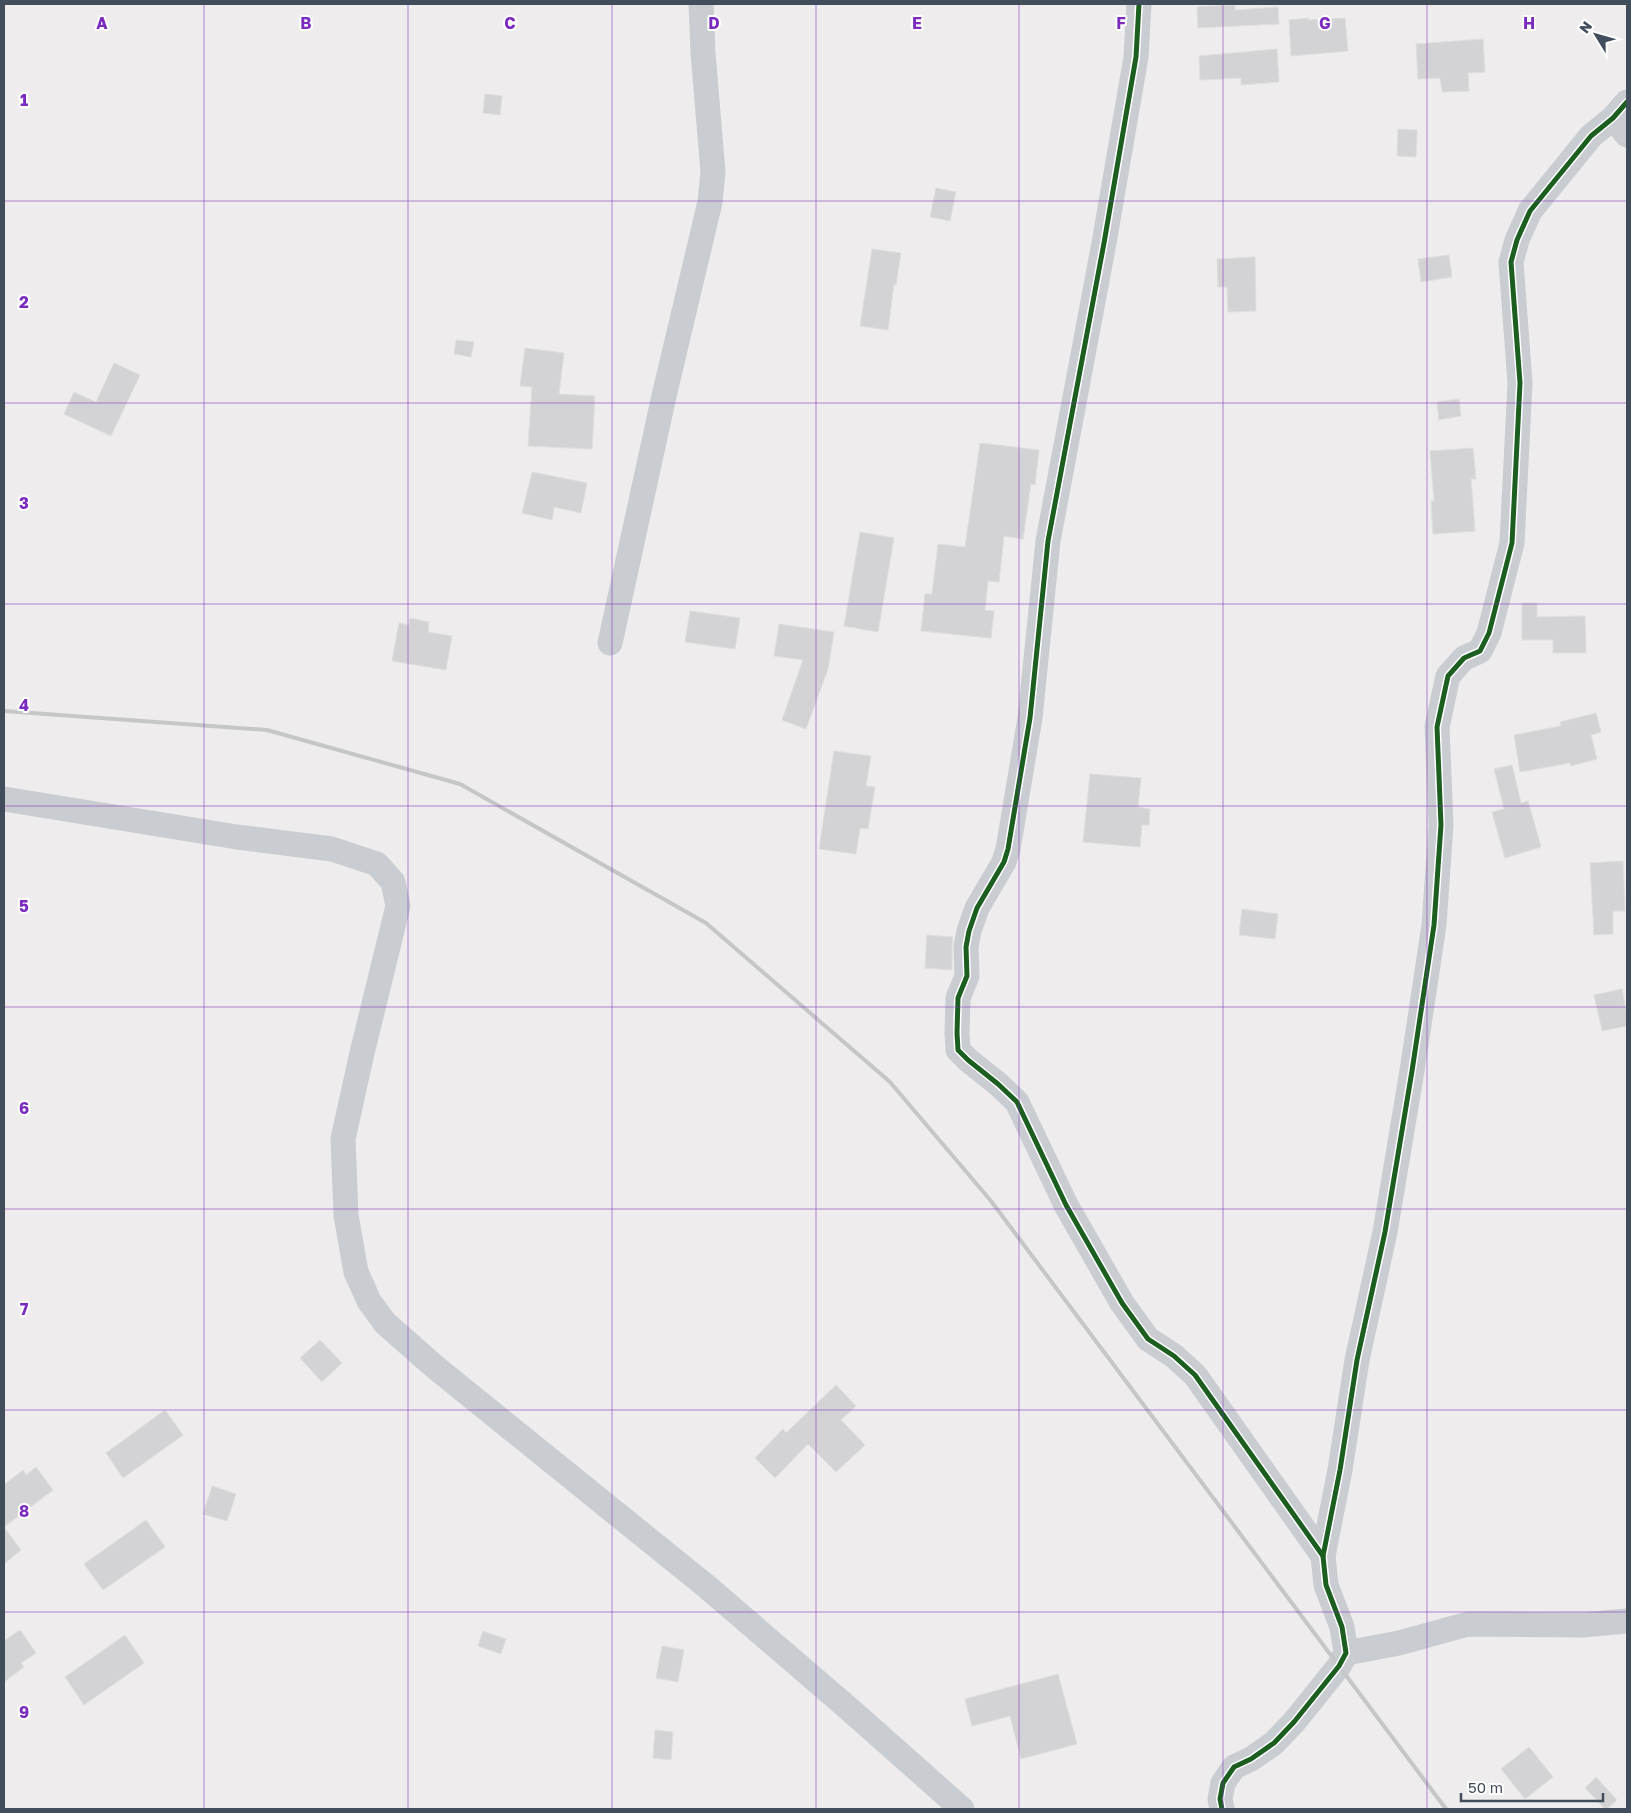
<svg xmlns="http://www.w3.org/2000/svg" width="1631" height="1813" viewBox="0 0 1631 1813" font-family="'Golos Text',sans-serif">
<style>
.building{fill:#d3d3d5;stroke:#dededf}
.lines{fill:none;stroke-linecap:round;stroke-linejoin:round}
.minor{stroke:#c9cdd1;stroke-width:25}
.rail{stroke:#c4c6c8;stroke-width:4}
.cycleway-casing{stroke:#fff;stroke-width:8}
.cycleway{stroke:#1b5e20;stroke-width:5}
.grid{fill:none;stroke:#7b2cbf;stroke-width:1;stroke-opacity:0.55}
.grid-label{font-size:16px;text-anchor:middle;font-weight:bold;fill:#7b2cbf;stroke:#fff;stroke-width:4;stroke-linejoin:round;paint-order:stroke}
</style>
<rect width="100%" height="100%" fill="#eeecec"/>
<!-- building -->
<g class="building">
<path d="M1235,5V10L1278,7L1279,24L1198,28L1197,7Z"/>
<path d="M1309,18V20L1345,18L1348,51L1291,56L1289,20Z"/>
<path d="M1483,39L1485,72L1468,73L1469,91L1442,92L1440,78L1418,79L1416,44Z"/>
<path d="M1277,49L1279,82L1241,85V78L1200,80L1199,56Z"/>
<path d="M485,94L502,96L500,115L483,113Z"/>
<path d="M1398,129L1417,130L1416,157L1397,156Z"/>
<path d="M936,188L956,192L950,221L930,217Z"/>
<path d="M872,249L901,253L896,285L894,284L888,330L860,326Z"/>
<path d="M1449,255L1452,277L1421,282L1418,259Z"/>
<path d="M1255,257L1256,311L1228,312L1227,287H1218L1217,259Z"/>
<path d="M456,340L474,342L471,357L454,354Z"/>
<path d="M525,348L564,353L559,394L595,396L592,449L528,446L532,387L520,386Z"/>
<path d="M114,363L140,375L111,436L64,414L74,392L96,402Z"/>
<path d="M1459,399L1461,416L1439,420L1437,402Z"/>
<path d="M980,443L1039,450L1035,485L1031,484L1023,539L1004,536L999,582L988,581L985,610L994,611L991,638L921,631L925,594H932L938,544L965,547Z"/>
<path d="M1473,448L1476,479H1471L1475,531L1433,534L1431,501H1434L1430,451Z"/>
<path d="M532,472L587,483L581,513L554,507L552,520L522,513Z"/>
<path d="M860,532L894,538L878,632L844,626Z"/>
<path d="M1522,603H1537V617L1585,616L1586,653H1553V640H1522Z"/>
<path d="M690,611L740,618L735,649L685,642Z"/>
<path d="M410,618L429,622L428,632L452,636L446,670L392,661L399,623L409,625Z"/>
<path d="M779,624L834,632L828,669L806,729L782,720L803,660L774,656Z"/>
<path d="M1596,713L1601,732L1591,735L1597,759L1571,766L1570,763L1520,772L1514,735L1561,726L1560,722Z"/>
<path d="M834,751L871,756L866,786L875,787L868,829L860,828L856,854L819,849Z"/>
<path d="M1512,765L1521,803L1528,801L1541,847L1505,858L1492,812L1504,809L1494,769Z"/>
<path d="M1090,774L1141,778L1138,807L1150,809L1149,825H1142L1140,847L1083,842Z"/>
<path d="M1623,861L1625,911H1613V934L1594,935L1590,863Z"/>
<path d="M1242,909L1278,914L1275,939L1239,935Z"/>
<path d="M927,935L953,937L952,947V970L925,968Z"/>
<path d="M1622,989L1627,1016V1026L1602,1031L1594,995Z"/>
<path d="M320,1340L342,1363L322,1382L300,1358Z"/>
<path d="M836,1385L856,1406L841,1420L865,1445L836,1472L808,1444L775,1478L755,1458L783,1429L786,1433Z"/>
<path d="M165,1410L183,1435L123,1478L106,1453Z"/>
<path d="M36,1467L53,1490L4,1527V1485L23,1470L26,1475Z"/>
<path d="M212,1486L236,1494L227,1521L203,1514Z"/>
<path d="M146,1520L165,1547L103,1590L84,1564Z"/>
<path d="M4,1527L21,1550L4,1564Z"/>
<path d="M20,1630L36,1653L21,1663L24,1667L4,1682V1641Z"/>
<path d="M483,1631L506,1639L501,1654L478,1646Z"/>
<path d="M125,1635L144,1663L84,1705L65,1677Z"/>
<path d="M662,1646L684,1650L678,1682L656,1678Z"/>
<path d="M1058,1674L1077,1744L1021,1759L1010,1716L972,1726L965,1699Z"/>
<path d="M655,1730L673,1732L671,1760L653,1758Z"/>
<path d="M1529,1747L1553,1777L1525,1799L1501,1769Z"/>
<path d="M1596,1777L1617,1800L1607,1809H1605L1585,1788Z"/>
</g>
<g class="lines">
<!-- minor -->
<g class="minor">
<path d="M1139,4L1136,57L1104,243L1048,541L1030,718L1008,849L1004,862L977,908L969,931L966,947L967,976L958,998L957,1033L958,1050L968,1060L998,1084L1017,1102L1066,1205L1122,1303L1148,1339L1174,1356L1195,1375L1323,1556"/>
<path d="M1613,118L1627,135"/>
<path d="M610,643L664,396L710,202L713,172L703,53L701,4"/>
<path d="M4,799L237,837L332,849L377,864L393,882L398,906L362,1053L343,1139L346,1215L356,1272L369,1301L385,1323L435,1367L706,1586L848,1708L962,1809"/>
<path d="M1346,1653L1399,1643L1468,1624L1582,1625L1627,1621"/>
<path d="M1222,1809L1220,1799L1223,1783L1234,1767L1251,1759L1274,1743L1294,1722L1339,1666L1346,1653L1342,1627L1326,1585L1323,1556L1340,1470L1357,1360L1385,1232L1412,1071L1434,925L1441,825L1437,727L1448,676L1464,658L1480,651L1489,633L1512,543L1520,383L1511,262L1517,240L1530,211L1591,136L1613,118L1627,102"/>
</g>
<!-- rail -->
<path class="rail" d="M4,711L267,730L460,784L706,923L890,1082L991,1201L1446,1809"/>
<defs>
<g id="cycleway">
<path d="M1139,4L1136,57L1104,243L1048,541L1030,718L1008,849L1004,862L977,908L969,931L966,947L967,976L958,998L957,1033L958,1050L968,1060L998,1084L1017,1102L1066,1205L1122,1303L1148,1339L1174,1356L1195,1375L1323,1556"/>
<path d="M1222,1809L1220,1799L1223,1783L1234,1767L1251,1759L1274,1743L1294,1722L1339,1666L1346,1653L1342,1627L1326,1585L1323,1556L1340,1470L1357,1360L1385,1232L1412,1071L1434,925L1441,825L1437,727L1448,676L1464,658L1480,651L1489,633L1512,543L1520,383L1511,262L1517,240L1530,211L1591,136L1613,118L1627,102"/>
</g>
</defs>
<!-- cycleway casing -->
<use href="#cycleway" class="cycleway-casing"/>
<!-- cycleway -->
<use href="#cycleway" class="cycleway"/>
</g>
<!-- grid -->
<path class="grid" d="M204,4V1809M408,4V1809M612,4V1809M816,4V1809M1019,4V1809M1223,4V1809M1427,4V1809M4,201H1627M4,403H1627M4,604H1627M4,806H1627M4,1007H1627M4,1209H1627M4,1410H1627M4,1612H1627"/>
<g class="grid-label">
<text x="102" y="29">A</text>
<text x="306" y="29">B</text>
<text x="510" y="29">C</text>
<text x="714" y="29">D</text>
<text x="917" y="29">E</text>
<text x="1121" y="29">F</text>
<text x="1325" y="29">G</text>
<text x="1529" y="29">H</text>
<text x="24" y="106">1</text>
<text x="24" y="308">2</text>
<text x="24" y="509">3</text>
<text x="24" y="711">4</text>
<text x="24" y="912">5</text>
<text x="24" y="1114">6</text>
<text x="24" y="1315">7</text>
<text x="24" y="1517">8</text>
<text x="24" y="1718">9</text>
</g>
<!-- border -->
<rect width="1631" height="1813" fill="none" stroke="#424d5b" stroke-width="10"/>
<!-- north arrow -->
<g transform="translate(1596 35) rotate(307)" stroke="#ffffff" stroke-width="4" paint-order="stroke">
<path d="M0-4L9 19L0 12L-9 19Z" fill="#424d5b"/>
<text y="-8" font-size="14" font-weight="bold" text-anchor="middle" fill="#424d5b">N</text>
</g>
<!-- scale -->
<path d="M1461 1793v8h142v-8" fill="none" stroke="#424d5b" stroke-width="2.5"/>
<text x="1468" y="1793" font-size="15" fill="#424d5b" stroke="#ffffff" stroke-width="4" paint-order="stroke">50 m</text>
</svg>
